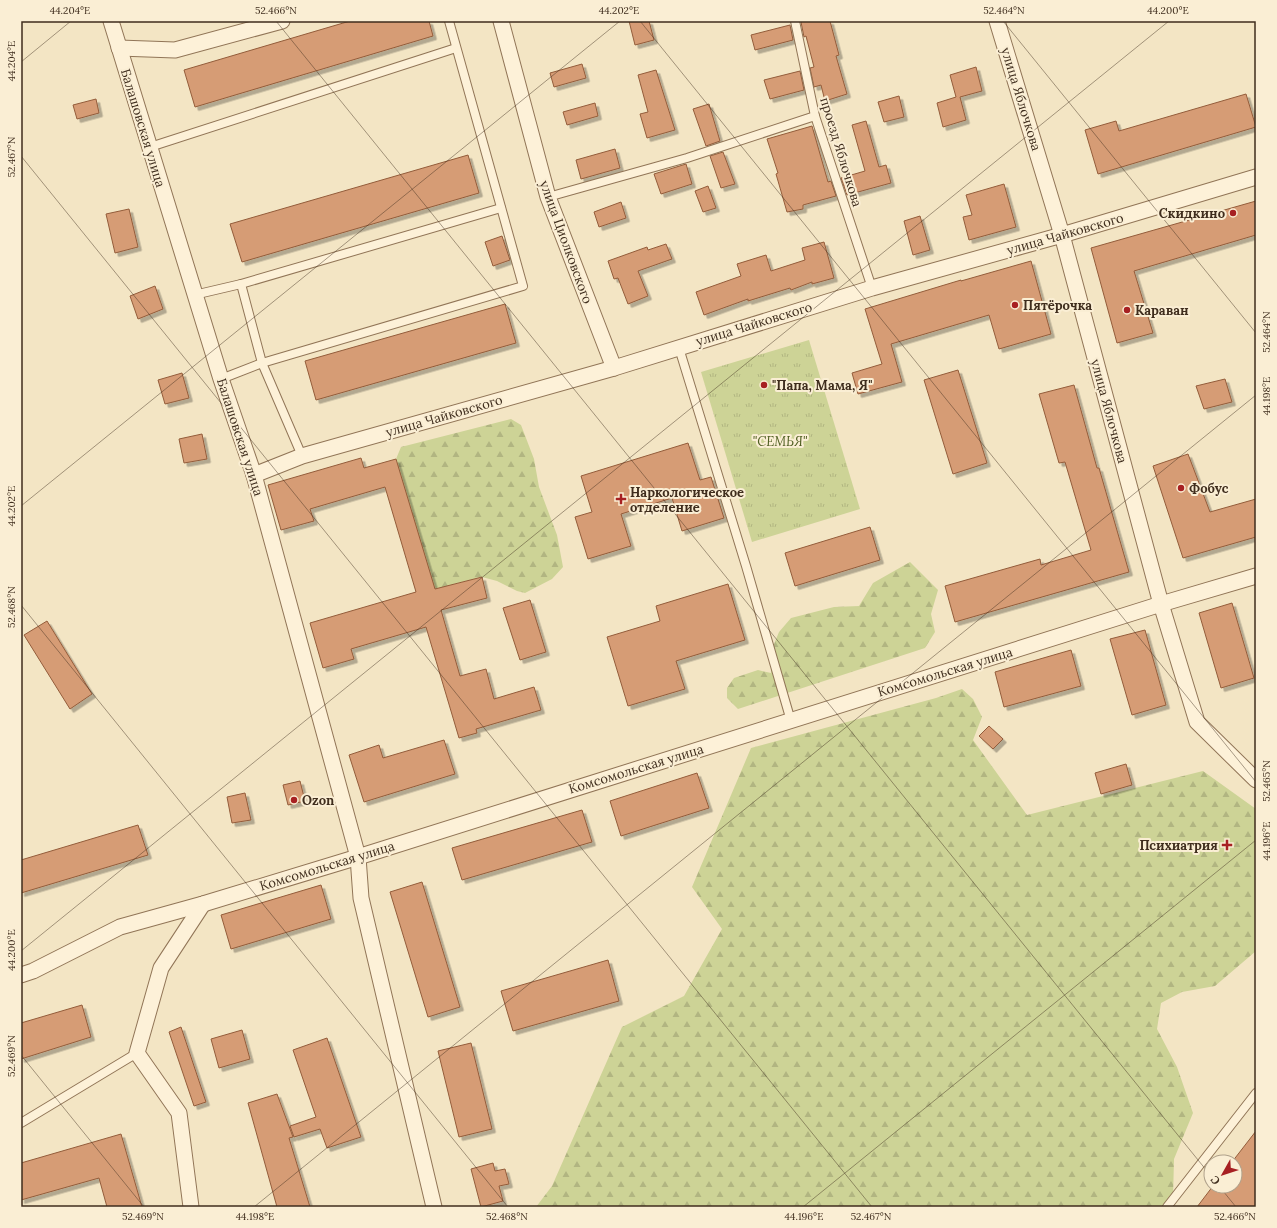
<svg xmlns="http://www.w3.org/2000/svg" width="1277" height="1228" viewBox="0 0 1277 1228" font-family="Lora,serif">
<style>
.forest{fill:url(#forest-firs)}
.park{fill:url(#park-tufts)}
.building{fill:#d69c75;stroke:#935c3a;filter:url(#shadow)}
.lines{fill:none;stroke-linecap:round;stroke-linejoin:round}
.service-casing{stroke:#917557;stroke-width:10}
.minor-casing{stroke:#917557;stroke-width:17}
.service{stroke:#fdf1d8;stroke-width:8}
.minor{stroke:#fdf1d8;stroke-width:15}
.ticks{fill:none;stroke:#3f2d1d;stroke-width:1;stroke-opacity:0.45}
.poi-dot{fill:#a72022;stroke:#faeed4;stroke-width:1.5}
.labels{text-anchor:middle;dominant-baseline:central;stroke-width:4;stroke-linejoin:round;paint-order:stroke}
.street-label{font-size:13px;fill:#3f2d1d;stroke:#faeed4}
.poi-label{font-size:13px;font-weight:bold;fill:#3f2d1d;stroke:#faeed4;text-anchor:start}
.park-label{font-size:13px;font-style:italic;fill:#4f5e21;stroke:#faeed4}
.neatline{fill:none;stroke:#3f2d1d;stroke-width:1.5}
.ticks-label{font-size:10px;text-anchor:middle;fill:#3f2d1d}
</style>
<defs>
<pattern id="forest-firs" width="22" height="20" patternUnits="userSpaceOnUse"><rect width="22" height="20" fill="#cdd396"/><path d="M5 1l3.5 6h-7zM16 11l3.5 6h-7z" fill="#b1b581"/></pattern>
<pattern id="park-tufts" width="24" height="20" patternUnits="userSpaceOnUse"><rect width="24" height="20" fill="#cdd396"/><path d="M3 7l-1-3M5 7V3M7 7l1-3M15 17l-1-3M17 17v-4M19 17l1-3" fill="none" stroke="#b1b581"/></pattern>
<filter id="shadow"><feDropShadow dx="3.5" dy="3.5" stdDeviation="0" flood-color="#0004"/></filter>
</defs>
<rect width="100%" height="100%" fill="#f3e5c4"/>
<!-- forest -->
<g class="forest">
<path d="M511,419L521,425L534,459L539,487L557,535L563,567L552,579L525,593L517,591L497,581L482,577L454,584L459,605L438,601L396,459L401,447Z"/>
<path d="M910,562L938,590L931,614L935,632L925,648L738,709L727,698V688L734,678L758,670L771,673L772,649L779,632L791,618L834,607L859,606L873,583Z"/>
<path d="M962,689L973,699L982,717L973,740L1027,815L1203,771L1256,809V951L1215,986L1182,992L1161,1003L1157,1029L1177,1067L1193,1113L1174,1159L1173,1198L1167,1207H536L552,1186L622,1027L684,996L722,929L692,887L751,748L936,698Z"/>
</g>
<!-- park -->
<path class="park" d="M809,340L860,509L752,542L701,372Z"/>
<!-- building -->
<g class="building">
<path d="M350,21H429L433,36L195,107L184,70Z"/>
<path d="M629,21H649L654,40L635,45Z"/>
<path d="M803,21H830L839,55L836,56L847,94L825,101L821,85L814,87L810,68L814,67L806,36L804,37L801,22Z"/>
<path d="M790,25L793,40L755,50L751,35Z"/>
<path d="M582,64L586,78L554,87L550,73Z"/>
<path d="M976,67L982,91L960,97L966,120L943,127L937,103L956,97L950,75Z"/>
<path d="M656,70L675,130L647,138L640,114L648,112L638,75Z"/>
<path d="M800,71L804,90L770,99L764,80Z"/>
<path d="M1246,94L1256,127L1098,174L1085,130L1116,121L1119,131Z"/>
<path d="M899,96L904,117L884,122L878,102Z"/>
<path d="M96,99L99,113L77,119L73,105Z"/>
<path d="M595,103L598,116L567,125L563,112Z"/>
<path d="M709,104L720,141L706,146L693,109Z"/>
<path d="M866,121L879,167L886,165L891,183L847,195L841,178L865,171L852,125Z"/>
<path d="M812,126L828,182L831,181L836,196L803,205V209L787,212L776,174L778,173L767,139Z"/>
<path d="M615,149L620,168L581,179L576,160Z"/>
<path d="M723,152L735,184L721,188L710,156Z"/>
<path d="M468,155L479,193L242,262L230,224Z"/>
<path d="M686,164L692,184L661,194L654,174Z"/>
<path d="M1004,184L1016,227L969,240L963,217L972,215L966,195Z"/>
<path d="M708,186L716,208L703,212L695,191Z"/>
<path d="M1256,201V235L1134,271L1153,333L1117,343L1091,248Z"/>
<path d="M621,202L626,218L599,227L594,212Z"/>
<path d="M129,209L138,247L115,253L106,214Z"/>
<path d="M920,216L930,250L913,255L904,221Z"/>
<path d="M502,236L510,260L493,266L485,242Z"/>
<path d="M824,242L834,278L812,284V282L791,290L790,288L748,301V299L704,315L696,292L741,276L737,264L766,255L771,271L805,260L802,248Z"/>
<path d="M666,244L672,259L638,271L648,296L628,304L618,278L614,279L608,261L647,247L648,250Z"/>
<path d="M1031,261L1051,334L999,349L989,315L891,344L902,382L858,394L852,373L882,364L865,309L961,280V281Z"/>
<path d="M155,286L163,309L138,319L130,296Z"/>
<path d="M505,304L516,343L316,400L305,361Z"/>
<path d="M958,370L987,463L953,474L924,380Z"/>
<path d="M182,373L189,398L165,404L158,380Z"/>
<path d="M1225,379L1232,402L1204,409L1196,386Z"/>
<path d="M1074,385L1097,468H1099L1129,572L955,622L945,586L1040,559L1041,565L1091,550L1065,462L1059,463L1039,394Z"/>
<path d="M202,434L207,459L184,463L179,439Z"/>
<path d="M688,443L700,480L711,477L724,518L682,531L672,498L621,514L631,546L588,559L575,517L592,512L581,476Z"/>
<path d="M1188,454L1210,512L1256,499V537L1183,558L1153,466Z"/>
<path d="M361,458L364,468L396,459L435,589L482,577L487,598L441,610L460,676L486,669L494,699L534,687L541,710L476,729L477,733L459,738L426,627L351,649L354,659L323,668L310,623L416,592L385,487L310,509L314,521L281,530L268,485Z"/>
<path d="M870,527L880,560L795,586L785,553Z"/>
<path d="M728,584L745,640L676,661L685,689L628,706L607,637L660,621L656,606Z"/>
<path d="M530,600L546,652L520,660L503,608Z"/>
<path d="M1232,603L1254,678L1221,688L1199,613Z"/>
<path d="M47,621L92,694L70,709L24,635Z"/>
<path d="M1145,630L1166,705L1132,715L1110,639Z"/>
<path d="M1071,650L1081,686L1004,707L995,672Z"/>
<path d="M989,726L1003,739L993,749L979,736Z"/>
<path d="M444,740L455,774L364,802L349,755L379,745L383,758Z"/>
<path d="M1126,764L1132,785L1101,794L1095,773Z"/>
<path d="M697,773L709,808L621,836L610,801Z"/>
<path d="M300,781L305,801L288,805L283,785Z"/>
<path d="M245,793L251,820L232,823L227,797Z"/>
<path d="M582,810L592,842L462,880L452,848Z"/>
<path d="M138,825L148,855L21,893V860Z"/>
<path d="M422,882L460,1007L428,1017L390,892Z"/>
<path d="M321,885L331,919L231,949L221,915Z"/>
<path d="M608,960L619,1001L513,1031L501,991Z"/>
<path d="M82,1005L91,1037L21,1059V1023Z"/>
<path d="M181,1027L206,1102L194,1106L169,1032Z"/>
<path d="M242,1030L250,1059L219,1068L211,1039Z"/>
<path d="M327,1038L361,1137L327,1148L320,1129L294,1137L290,1126L316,1117L293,1050Z"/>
<path d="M471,1043L492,1129L459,1137L438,1051Z"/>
<path d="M277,1094L293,1137L289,1138L310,1207H277L248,1103Z"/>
<path d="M1256,1131V1207H1197L1213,1186H1235V1162H1232Z"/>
<path d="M121,1134L142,1207H107L99,1178L21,1200V1163Z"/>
<path d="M493,1163L495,1171L505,1169L509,1184L499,1186L503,1201L481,1207L471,1169Z"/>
</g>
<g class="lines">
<defs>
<g id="service">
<path d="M795,21L815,116L872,288"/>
<path d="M150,147L456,48"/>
<path d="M548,197L687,158L815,116"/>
<path d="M241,284L262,363L302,456"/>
<path d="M194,295L241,284L501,208"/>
<path d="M679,348L746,566L791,721"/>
<path d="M221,379L262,363L523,286L449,21"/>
<path d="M21,1123L137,1053"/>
<path d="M1167,1207L1256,1093"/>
</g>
<g id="minor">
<path d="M111,21L221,379L254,475L358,857L361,898L434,1207"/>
<path d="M501,21L548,197L614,368"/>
<path d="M997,21L1062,235L1161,604L1197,722L1256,780"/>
<path d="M119,48L175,50L282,21"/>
<path d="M254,475L302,456L614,368L872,288L1062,235L1256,177"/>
<path d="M21,975L33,971L120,927L203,904L358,857L1161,604L1256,576"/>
<path d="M191,1207L179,1113L137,1053L161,968L203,904"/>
</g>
</defs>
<!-- service casing -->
<use href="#service" class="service-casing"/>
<!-- minor casing -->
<use href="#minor" class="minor-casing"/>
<!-- service -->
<use href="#service" class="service"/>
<!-- minor -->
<use href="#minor" class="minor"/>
</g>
<!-- ticks -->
<path class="ticks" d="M276,21L1211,1176M640,21L1256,782M1003,21L1256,333M21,62L71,21M21,156L872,1207M21,506L620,21M21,605L508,1207M21,951L1169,21M21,1055L144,1207M1219,1186L1236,1207M254,1207L1256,395M803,1207L1256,840"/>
<!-- markers -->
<g class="poi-dot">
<circle cx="1233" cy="213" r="4"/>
<circle cx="1015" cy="305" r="4"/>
<circle cx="1127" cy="310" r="4"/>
<circle cx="764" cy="385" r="4"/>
<circle cx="1181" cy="488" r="4"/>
<path d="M619 493h4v4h4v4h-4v4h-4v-4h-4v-4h4z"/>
<circle cx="294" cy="800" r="4"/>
<path d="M1225 839h4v4h4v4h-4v4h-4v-4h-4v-4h4z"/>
</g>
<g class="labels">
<!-- street labels -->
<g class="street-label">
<text transform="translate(1021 99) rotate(73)">улица Яблочкова</text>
<text transform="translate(143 128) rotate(73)">Балашовская улица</text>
<text transform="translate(841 152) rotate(73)">проезд Яблочкова</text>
<text transform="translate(1065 234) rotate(-16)">улица Чайковского</text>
<text transform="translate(566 242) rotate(70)">улица Циолковского</text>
<text transform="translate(754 324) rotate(-17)">улица Чайковского</text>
<text transform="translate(1109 411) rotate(75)">улица Яблочкова</text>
<text transform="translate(444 416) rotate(-16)">улица Чайковского</text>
<text transform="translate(240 437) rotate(72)">Балашовская улица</text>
<text transform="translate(945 672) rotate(-17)">Комсомольская улица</text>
<text transform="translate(636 769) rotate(-17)">Комсомольская улица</text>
<text transform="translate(327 866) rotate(-17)">Комсомольская улица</text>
</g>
<!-- poi labels -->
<g class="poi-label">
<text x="1225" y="213" text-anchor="end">Скидкино</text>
<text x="1023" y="305">Пятёрочка</text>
<text x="1135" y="310">Караван</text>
<text x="772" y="385">"Папа, Мама, Я"</text>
<text x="1189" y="488">Фобус</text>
<text x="630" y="492">Наркологическое<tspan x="630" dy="15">отделение</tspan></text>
<text x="302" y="800">Ozon</text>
<text x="1218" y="845" text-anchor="end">Психиатрия</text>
</g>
<!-- park labels -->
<g class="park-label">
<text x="780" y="441">"СЕМЬЯ"</text>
</g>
</g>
<!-- border -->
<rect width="1277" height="1228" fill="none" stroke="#faeed4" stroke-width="44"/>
<!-- north arrow -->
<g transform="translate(1223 1174) rotate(231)"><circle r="19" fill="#faeed4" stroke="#afa18b"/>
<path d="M0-3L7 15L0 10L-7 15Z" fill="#a72022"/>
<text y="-6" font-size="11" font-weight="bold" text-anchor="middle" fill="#3f2d1d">С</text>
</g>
<rect x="22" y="22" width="1233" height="1184" class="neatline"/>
<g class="ticks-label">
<text x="70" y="14">44.204°E</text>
<text x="276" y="14">52.466°N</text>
<text x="619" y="14">44.202°E</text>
<text x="1004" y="14">52.464°N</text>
<text x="1168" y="14">44.200°E</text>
<text transform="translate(11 61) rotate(-90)" y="4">44.204°E</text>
<text transform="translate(11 157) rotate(-90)" y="4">52.467°N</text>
<text transform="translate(1266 332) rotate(-90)" y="4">52.464°N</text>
<text transform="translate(1266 396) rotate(-90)" y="4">44.198°E</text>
<text transform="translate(11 506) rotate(-90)" y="4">44.202°E</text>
<text transform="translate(11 607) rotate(-90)" y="4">52.468°N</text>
<text transform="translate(1266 781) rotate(-90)" y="4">52.465°N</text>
<text transform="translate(1266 841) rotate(-90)" y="4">44.196°E</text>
<text transform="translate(11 950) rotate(-90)" y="4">44.200°E</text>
<text transform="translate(11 1056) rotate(-90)" y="4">52.469°N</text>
<text x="143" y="1220">52.469°N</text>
<text x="255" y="1220">44.198°E</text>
<text x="507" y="1220">52.468°N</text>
<text x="804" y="1220">44.196°E</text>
<text x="871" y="1220">52.467°N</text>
<text x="1235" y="1220">52.466°N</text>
</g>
</svg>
